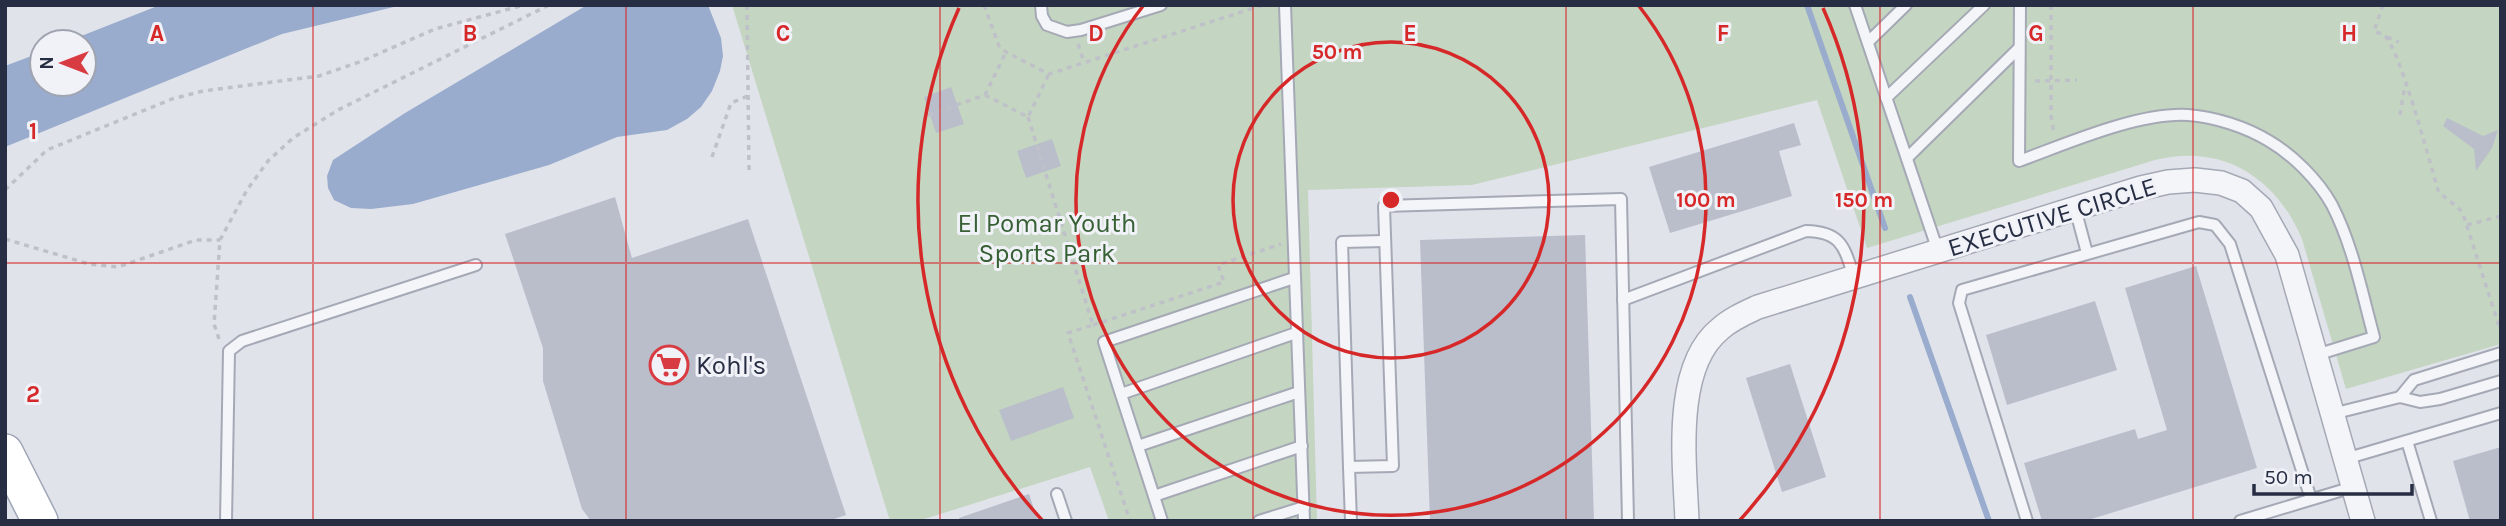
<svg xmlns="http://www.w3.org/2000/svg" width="2506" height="526" viewBox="0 0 2506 526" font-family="Karla,sans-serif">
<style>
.green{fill:#c4d5c1}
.water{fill:#99accd}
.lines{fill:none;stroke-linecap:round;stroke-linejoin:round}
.stream{stroke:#99accd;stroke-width:6}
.building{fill:#babecb}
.lane-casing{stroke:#a5a9b5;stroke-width:14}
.street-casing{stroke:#a5a9b5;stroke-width:26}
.primary-casing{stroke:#9fa6b7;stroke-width:38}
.path{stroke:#bfc1c9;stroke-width:3.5;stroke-dasharray:5 5;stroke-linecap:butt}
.lane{stroke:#f4f5f8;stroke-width:10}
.street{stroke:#f4f5f8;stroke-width:23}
.primary{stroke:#fff;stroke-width:35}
.grid{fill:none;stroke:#d62828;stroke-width:2;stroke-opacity:0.55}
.ring{fill:none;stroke:#d62828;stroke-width:3.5}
.labels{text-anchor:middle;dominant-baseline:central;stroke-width:6;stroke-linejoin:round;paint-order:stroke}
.street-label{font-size:26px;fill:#272e43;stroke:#f0f2f8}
.park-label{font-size:26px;fill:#376034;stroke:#f0f2f8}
.poi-label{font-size:26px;fill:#272e43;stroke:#f0f2f8;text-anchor:start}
.grid-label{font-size:23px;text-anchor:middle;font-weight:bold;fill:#d62828;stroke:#f0f2f8;stroke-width:6;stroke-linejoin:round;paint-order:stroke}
.centre{fill:#d62828;stroke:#f0f2f8;stroke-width:3.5}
.ring-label{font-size:21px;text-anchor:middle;font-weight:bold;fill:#d62828;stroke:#f0f2f8;stroke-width:6;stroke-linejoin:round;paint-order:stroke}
</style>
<rect width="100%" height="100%" fill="#e0e3ea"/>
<!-- green -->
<path class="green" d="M732,5H2501V344L2346,389L2302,239C2276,177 2222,143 2155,160L1867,248L1817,100L1472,185L1308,190L1317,521H1109L1090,467L918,521H890Z"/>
<!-- water -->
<g class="water">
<path d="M160,5H402L282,34L5,147V66L42,52V84H84V42H66Z"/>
<path d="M587,5H708L721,38L723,56L720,71L712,91L701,107L687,119L667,130L617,137L549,165L413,204L371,209L351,208L334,200L328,188L327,176L333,160L405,113Z"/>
</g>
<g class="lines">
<!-- stream -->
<g class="stream">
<path d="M1807,5L1885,228"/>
<path d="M1910,297L1989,521"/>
</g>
</g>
<!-- building -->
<g class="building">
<path d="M951,87L964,124L936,133L924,97Z"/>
<path d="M2447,118L2483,136L2498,130L2492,148L2476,171L2474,149L2443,126Z"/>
<path d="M1794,123L1801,145L1779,151L1792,196L1670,233L1649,167Z"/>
<path d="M1052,139L1061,166L1026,178L1017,151Z"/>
<path d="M615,197L632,258L748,219L846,515L828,521H591L582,509L543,381V348L505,234Z"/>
<path d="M1585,235L1594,521H1430L1420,240Z"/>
<path d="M2196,266L2257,468L2085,521H2042L2024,463L2135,429L2138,439L2167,430L2125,288Z"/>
<path d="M2095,301L2117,370L2007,405L1986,335Z"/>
<path d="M1790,364L1826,477L1782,492L1746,378Z"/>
<path d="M1063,387L1074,418L1011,441L999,410Z"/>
<path d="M2501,447V521H2470L2453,461Z"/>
<path d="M1029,494L1038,521H960L959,518Z"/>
</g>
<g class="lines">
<defs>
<g id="lane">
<path d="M1041,5L1042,16L1047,25L1067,32L1081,30L1161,5"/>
<path d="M1285,5L1304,521"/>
<path d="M1855,5L1938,251"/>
<path d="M2020,5L2019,161C2066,144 2138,112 2188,115C2215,117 2246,127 2269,141C2293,155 2318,180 2332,205C2353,246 2362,293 2374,337L2316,355"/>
<path d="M1868,42L1906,5"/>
<path d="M1886,98L1984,5"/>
<path d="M1907,158L2019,48"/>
<path d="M2075,208L2087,253"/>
<path d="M1623,300L1806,231C1842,232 1844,247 1854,277"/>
<path d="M1121,394L1296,333"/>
<path d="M2400,397L2414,380L2501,353"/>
<path d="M2332,414L2400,397L2420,402L2440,399L2501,381"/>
<path d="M2407,441L2431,521"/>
<path d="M1138,446L1299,392"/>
<path d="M2345,459L2501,413"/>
<path d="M1349,467L1342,242L1385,241"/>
<path d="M1057,494L1066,521"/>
<path d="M1154,496L1302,446"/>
<path d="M226,521L229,351L242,341L476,265"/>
<path d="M1162,521L1104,342L1294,278"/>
<path d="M1259,521L1304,507"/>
<path d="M1351,521L1349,467L1393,466L1384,206L1621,199L1628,521"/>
<path d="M2027,521L1959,303L1962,290L2199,222L2215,225L2230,244L2311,499"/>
<path d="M2240,521L2353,487"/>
</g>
<path id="street" d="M1687,521C1685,465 1672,368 1720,329C1731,319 1745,313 1758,307L2141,188L2168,182L2195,180L2221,183L2242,191L2261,208L2287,255L2363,521"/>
<path id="primary" d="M5,452L40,521"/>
</defs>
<!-- lane casing -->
<use href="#lane" class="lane-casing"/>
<!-- street casing -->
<use href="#street" class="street-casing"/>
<!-- primary casing -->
<use href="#primary" class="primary-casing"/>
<!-- path -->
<g class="path">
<path d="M747,5L749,170"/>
<path d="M984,5L999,46L1006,52L1049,74L1263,5"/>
<path d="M2051,5V116L2054,133"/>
<path d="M2383,5L2374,31C2377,33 2381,33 2384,35C2400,48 2430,164 2438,190C2445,200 2456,203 2463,214L2501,332"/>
<path d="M2387,37L2399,42"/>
<path d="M1078,44L1084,62"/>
<path d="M2035,81L2077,80"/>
<path d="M985,95L1028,117L1049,74"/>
<path d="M928,115L985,95L1006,52"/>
<path d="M2400,115L2405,85"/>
<path d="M1028,117L1093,325L1068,333L1130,521"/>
<path d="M712,157L731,103L748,96"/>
<path d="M5,190L47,150L172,99L203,91L319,76L362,61L435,29L524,5"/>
<path d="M2467,225L2501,216"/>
<path d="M5,239L89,264L118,267L196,240H220"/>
<path d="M1093,325L1224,282L1218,265L1281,244"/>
<path d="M219,339L214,324L220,240L247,190L268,161L293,138L338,110L549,5"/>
</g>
<!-- lane -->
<use href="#lane" class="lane"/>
<!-- street -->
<use href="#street" class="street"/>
<!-- primary -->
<use href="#primary" class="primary"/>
</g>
<!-- grid -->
<path class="grid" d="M313,5V521M626,5V521M940,5V521M1253,5V521M1566,5V521M1880,5V521M2193,5V521M5,263H2501"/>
<!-- distance rings -->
<g class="ring">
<circle cx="1391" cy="200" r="158"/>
<path d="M1639 6A315 315 0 1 1 1143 6"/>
<path d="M1042 520A473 473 0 0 1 959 8M1823 8A473 473 0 0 1 1740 520"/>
</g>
<!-- icons -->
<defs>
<symbol id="supermarket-ring" viewBox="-11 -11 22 22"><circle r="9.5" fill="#f0f2f8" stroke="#d83c42" stroke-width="1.5"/><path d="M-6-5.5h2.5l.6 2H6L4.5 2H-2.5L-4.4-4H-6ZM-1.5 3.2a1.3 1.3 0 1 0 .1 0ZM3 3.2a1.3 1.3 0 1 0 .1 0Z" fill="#d83c42"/></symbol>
</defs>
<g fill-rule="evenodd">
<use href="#supermarket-ring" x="647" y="343" width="44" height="44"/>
</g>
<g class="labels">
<!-- street labels -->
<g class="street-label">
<text transform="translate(2052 217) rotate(-17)">EXECUTIVE CIRCLE</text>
</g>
<!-- park labels -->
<g class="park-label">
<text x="1047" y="223">El Pomar Youth<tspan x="1047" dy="30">Sports Park</tspan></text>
</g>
<!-- poi labels -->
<g class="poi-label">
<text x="696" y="365">Kohl's</text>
</g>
</g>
<g class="grid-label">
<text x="157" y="41">A</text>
<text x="470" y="41">B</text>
<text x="783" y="41">C</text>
<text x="1096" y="41">D</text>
<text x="1410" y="41">E</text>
<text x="1723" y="41">F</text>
<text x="2036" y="41">G</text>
<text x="2349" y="41">H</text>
<text x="33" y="139">1</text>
<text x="33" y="402">2</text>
</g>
<circle cx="1391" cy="200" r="10" class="centre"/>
<g class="ring-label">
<text x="1337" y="59">50 m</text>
<text x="1706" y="207">100 m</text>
<text x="1864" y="207">150 m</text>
</g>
<!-- border -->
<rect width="2506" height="526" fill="none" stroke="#272e43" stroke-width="14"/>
<!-- north arrow -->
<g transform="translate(63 63) rotate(270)"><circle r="33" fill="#f0f2f8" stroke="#a0a4b0" stroke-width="2"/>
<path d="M0-5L12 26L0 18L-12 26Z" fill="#d83c42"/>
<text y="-10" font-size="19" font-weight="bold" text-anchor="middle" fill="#272e43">N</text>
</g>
<!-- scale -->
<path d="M2254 484v10h158v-10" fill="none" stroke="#272e43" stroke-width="3.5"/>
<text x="2264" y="484" font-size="21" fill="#272e43" stroke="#f0f2f8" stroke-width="5" paint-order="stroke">50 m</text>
</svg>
